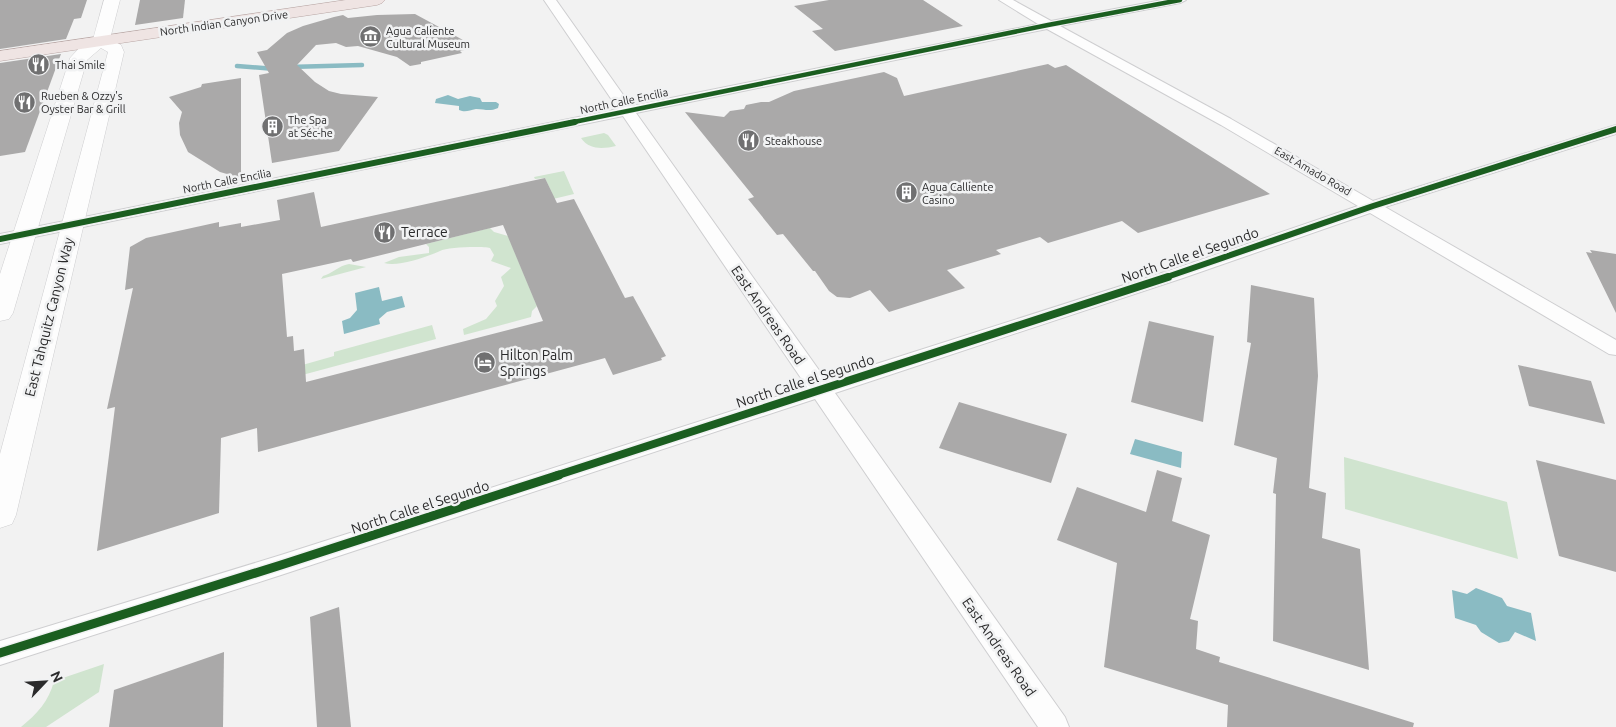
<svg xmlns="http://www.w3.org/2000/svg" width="1616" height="727" viewBox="0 0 1616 727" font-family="Ubuntu,sans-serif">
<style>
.green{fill:#d0e4cf}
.water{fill:#8abbc3}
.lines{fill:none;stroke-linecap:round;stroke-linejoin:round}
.stream{stroke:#8abbc3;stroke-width:4.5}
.building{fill:#aaa9a9;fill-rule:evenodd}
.street-casing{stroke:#ceced0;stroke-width:2}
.secondary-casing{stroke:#ceced0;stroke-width:1}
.primary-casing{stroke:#b7a5a3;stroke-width:1}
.street{fill:#fdfdfd;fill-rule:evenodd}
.secondary{fill:#fdfdfd;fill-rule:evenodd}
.primary{fill:#efe4e3;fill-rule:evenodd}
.cycleway-far3-casing{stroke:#f1f2f3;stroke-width:6}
.cycleway-far2-casing{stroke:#f1f2f3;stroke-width:9}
.cycleway-far1-casing{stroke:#f1f2f3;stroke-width:11}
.cycleway-casing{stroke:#f1f2f3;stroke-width:12}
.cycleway-far3{stroke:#1b5e20;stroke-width:4.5}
.cycleway-far2{stroke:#1b5e20;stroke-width:6}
.cycleway-far1{stroke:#1b5e20;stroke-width:8}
.cycleway{stroke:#1b5e20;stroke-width:9}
.labels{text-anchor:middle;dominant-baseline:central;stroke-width:5;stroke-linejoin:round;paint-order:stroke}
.far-street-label{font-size:11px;fill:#2a2a2b;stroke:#f1f2f3}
.far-poi-label{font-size:11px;fill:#2a2a2b;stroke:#f1f2f3;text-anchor:start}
.poi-label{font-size:14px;fill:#2a2a2b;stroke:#f1f2f3;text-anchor:start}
.street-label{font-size:14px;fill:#2a2a2b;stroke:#f1f2f3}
</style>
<rect width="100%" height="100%" fill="#f2f2f2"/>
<!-- green -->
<g class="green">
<path d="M604,133L608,135L616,146C603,149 589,150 581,138Z"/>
<path d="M564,171L574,194L549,200L552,193L545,178L535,179L534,177Z"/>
<path d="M490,228L494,232L508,236L537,306L532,311L531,317L464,335L463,329L486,319L497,306L495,301L504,286L501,277L511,268L491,261L494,255L490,248C482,246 447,247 440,251C426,257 399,267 384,263L399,257L429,253V247L426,244Z"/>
<path d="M349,264L366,267L321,279L323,276C333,273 338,266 349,264Z"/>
<path d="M432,325L436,339L250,389V380L334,356V352Z"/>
<path d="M1344,457L1507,502L1518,559L1345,509Z"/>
<path d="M104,664L99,692L46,727H21C37,714 49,701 54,681Z"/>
</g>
<!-- water -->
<g class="water">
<path d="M448,95L458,99L470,96L480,98L482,102H496L499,104L498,108C489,112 485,109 476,109C469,110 466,113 459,110V106L435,103L436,99Z"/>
<path d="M379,287L382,301L402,296L405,307L387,312L379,319L380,324L344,334L342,321L350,318L357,310L355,293Z"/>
<path d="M1135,439L1182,452L1181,468L1130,454Z"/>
<path d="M1476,588L1502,598L1507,606L1531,613L1536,641L1515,632L1509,641L1499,643L1481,632L1476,625L1455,618L1452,590L1467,594Z"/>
</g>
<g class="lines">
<!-- stream -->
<g class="stream">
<path d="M237,66L275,69"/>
<path d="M289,67L362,65"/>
</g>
</g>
<!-- building -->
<g class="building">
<path d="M0,0H87L81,18L74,19L66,39L0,49Z"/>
<path d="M140,0H185L183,18L135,25Z"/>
<path d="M829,0H923L963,26L835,51L812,31L823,29L794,6Z"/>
<path d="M415,14L463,40L456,42L468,49L460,51L462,53L421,62V64L410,66L397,57L358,46L346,47L336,43L316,45L297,65L315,82L329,91L341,94L378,97L339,151L272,163L259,75L269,73L257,52L267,50L287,33L303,26L334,17L343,15L348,18L377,15Z"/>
<path d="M61,54L25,152L0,156V63Z"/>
<path d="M1048,64L1055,68L1066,65L1270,194L1138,233L1122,221L1048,243L1040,237L996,250L1001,254L947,270L965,288L889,312L870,290L850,298L837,297L829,291L815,271H813L783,234L777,235L748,199L754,197L685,112L724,117L730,111L744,109L746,105L761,102H769L794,91L884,72L897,78L904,96Z"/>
<path d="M241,78V178L220,172L188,152L180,135L179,123L182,112L169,97L201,87L202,84Z"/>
<path d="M545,178L557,203L574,199L625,298L633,296L666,356L661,358L662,360L613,375L605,358L258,452L257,428L221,438L219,513L97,551L115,407L107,409L133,288L125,290L130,247L146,238L219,222V227L241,223V227L280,220L277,200L314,192L321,227ZM503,225L543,321L306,382L304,349L294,351L293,336L287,337L282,274L351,259L353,262Z"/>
<path d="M1590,250L1616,254V313L1586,252L1592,253Z"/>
<path d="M1251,285L1314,298L1318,376L1309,488L1326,493L1322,538L1360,549L1369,670L1273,641L1276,494L1273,493L1277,458L1234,445L1251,343L1247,342Z"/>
<path d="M1149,321L1214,336L1203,422L1131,402Z"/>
<path d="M1518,365L1591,381L1605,424L1529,406Z"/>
<path d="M959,402L1067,434L1051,483L939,448Z"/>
<path d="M1536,460L1616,480V572L1559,556Z"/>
<path d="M1157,470L1182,478L1172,521L1210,535L1190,619L1198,621L1196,649L1220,657L1219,662L1414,723L1413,727H1227L1228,705L1104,667L1117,563L1057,540L1077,487L1146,512Z"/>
<path d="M339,607L351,727H317L310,617Z"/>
<path d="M224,652L223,727H109L114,690Z"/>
</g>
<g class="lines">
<defs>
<path id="street" d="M544,0H556L631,106L1038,24L999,0H1013L1051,21L1162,0H1186L1180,3L1060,26L1231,119L1373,201L1616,125V134L1385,207L1616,340V355L1609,354L1370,213L1183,278L835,393L1065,717L1069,727H1038L815,399L281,575L0,665V641L281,555L807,387L623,116L0,244V234L618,109ZM1047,29L1221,125L1358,206L1171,270L826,380L636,113Z"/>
<path id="secondary" d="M104,0H120L110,39L121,45L124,52L16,515L12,524L0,528V454L108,52L101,48L87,60L13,313L9,319L0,321V274L70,58L81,46L93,39Z"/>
<path id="primary" d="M346,0H385L382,3L377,5L0,61V51Z"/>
</defs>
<!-- street casing -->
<use href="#street" class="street-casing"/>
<!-- secondary casing -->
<use href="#secondary" class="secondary-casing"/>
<!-- primary casing -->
<use href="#primary" class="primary-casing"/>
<!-- street -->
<use href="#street" class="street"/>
<!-- secondary -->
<use href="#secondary" class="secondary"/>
<!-- primary -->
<use href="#primary" class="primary"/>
<defs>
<path id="cycleway-far3" d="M569,123L1048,25L1180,0"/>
<g id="cycleway-far2">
<path d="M0,239L575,122"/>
<path d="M1164,278L1373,206L1616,129"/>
</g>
<path id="cycleway-far1" d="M555,476L1168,277"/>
<path id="cycleway" d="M0,653L281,565L559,475"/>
</defs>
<!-- cycleway-far3 casing -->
<use href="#cycleway-far3" class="cycleway-far3-casing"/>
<!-- cycleway-far2 casing -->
<use href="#cycleway-far2" class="cycleway-far2-casing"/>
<!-- cycleway-far1 casing -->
<use href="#cycleway-far1" class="cycleway-far1-casing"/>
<!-- cycleway casing -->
<use href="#cycleway" class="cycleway-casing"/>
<!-- cycleway-far3 -->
<use href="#cycleway-far3" class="cycleway-far3"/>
<!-- cycleway-far2 -->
<use href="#cycleway-far2" class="cycleway-far2"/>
<!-- cycleway-far1 -->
<use href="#cycleway-far1" class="cycleway-far1"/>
<!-- cycleway -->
<use href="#cycleway" class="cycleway"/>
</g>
<!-- icons -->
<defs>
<symbol id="museum-disc" viewBox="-11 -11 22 22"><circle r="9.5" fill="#707071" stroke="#f1f2f3"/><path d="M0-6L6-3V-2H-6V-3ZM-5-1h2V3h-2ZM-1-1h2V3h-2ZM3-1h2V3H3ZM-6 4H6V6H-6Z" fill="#fff"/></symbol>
<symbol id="restaurant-disc" viewBox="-11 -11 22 22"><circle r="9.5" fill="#707071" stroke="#f1f2f3"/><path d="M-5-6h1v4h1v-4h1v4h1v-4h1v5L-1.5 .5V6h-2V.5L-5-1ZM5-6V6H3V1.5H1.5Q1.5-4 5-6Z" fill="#fff"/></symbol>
<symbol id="building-disc" viewBox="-11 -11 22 22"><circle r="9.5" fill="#707071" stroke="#f1f2f3"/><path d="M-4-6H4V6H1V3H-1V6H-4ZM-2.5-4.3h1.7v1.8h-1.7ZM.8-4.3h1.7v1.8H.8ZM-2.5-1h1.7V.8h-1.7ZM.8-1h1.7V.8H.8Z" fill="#fff"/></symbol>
<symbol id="hotel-disc" viewBox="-11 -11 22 22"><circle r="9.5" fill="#707071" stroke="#f1f2f3"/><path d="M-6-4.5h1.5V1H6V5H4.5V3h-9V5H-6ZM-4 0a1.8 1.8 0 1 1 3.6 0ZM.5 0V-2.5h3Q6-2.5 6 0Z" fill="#fff"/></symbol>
</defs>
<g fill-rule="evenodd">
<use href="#museum-disc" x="358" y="24" width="25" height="25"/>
<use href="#restaurant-disc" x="26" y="52" width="25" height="25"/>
<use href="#restaurant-disc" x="12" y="90" width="25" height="25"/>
<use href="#building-disc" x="260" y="114" width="25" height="25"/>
<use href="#restaurant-disc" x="736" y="128" width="25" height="25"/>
<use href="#building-disc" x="894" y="180" width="25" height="25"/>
<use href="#restaurant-disc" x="372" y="220" width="25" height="25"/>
<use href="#hotel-disc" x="472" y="350" width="25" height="25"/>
</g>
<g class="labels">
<!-- far-street labels -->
<g class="far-street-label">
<text transform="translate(224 23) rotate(-8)">North Indian Canyon Drive</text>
<text transform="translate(624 101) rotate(-12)">North Calle Encilia</text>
<text transform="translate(1313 171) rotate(30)">East Amado Road</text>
<text transform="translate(227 181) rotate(-11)">North Calle Encilia</text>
</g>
<!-- far-poi labels -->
<g class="far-poi-label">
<text x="386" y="31">Agua Caliente<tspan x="386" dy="13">Cultural Museum</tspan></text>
<text x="55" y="65">Thai Smile</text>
<text x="41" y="96">Rueben &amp; Ozzy's<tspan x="41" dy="13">Oyster Bar &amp; Grill</tspan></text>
<text x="288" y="120">The Spa<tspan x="288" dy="13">at Séc-he</tspan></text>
<text x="765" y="141">Steakhouse</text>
<text x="922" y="187">Agua Calliente<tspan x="922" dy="13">Casino</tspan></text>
</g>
<!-- poi labels -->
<g class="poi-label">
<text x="401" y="232">Terrace</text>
<text x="500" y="355">Hilton Palm<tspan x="500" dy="16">Springs</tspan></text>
</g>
<!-- street labels -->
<g class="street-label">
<text transform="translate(1190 255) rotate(-19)">North Calle el Segundo</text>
<text transform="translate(768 315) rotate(55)">East Andreas Road</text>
<text transform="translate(49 317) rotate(-76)">East Tahquitz Canyon Way</text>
<text transform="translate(805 381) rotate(-18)">North Calle el Segundo</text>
<text transform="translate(420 507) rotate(-18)">North Calle el Segundo</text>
<text transform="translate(999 647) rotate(55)">East Andreas Road</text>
</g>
</g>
<!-- north arrow -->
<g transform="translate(45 682) rotate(65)" stroke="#f1f2f3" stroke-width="4" paint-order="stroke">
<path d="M0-4L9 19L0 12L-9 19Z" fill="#2a2a2b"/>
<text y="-8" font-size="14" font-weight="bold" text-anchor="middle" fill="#2a2a2b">N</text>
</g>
</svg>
